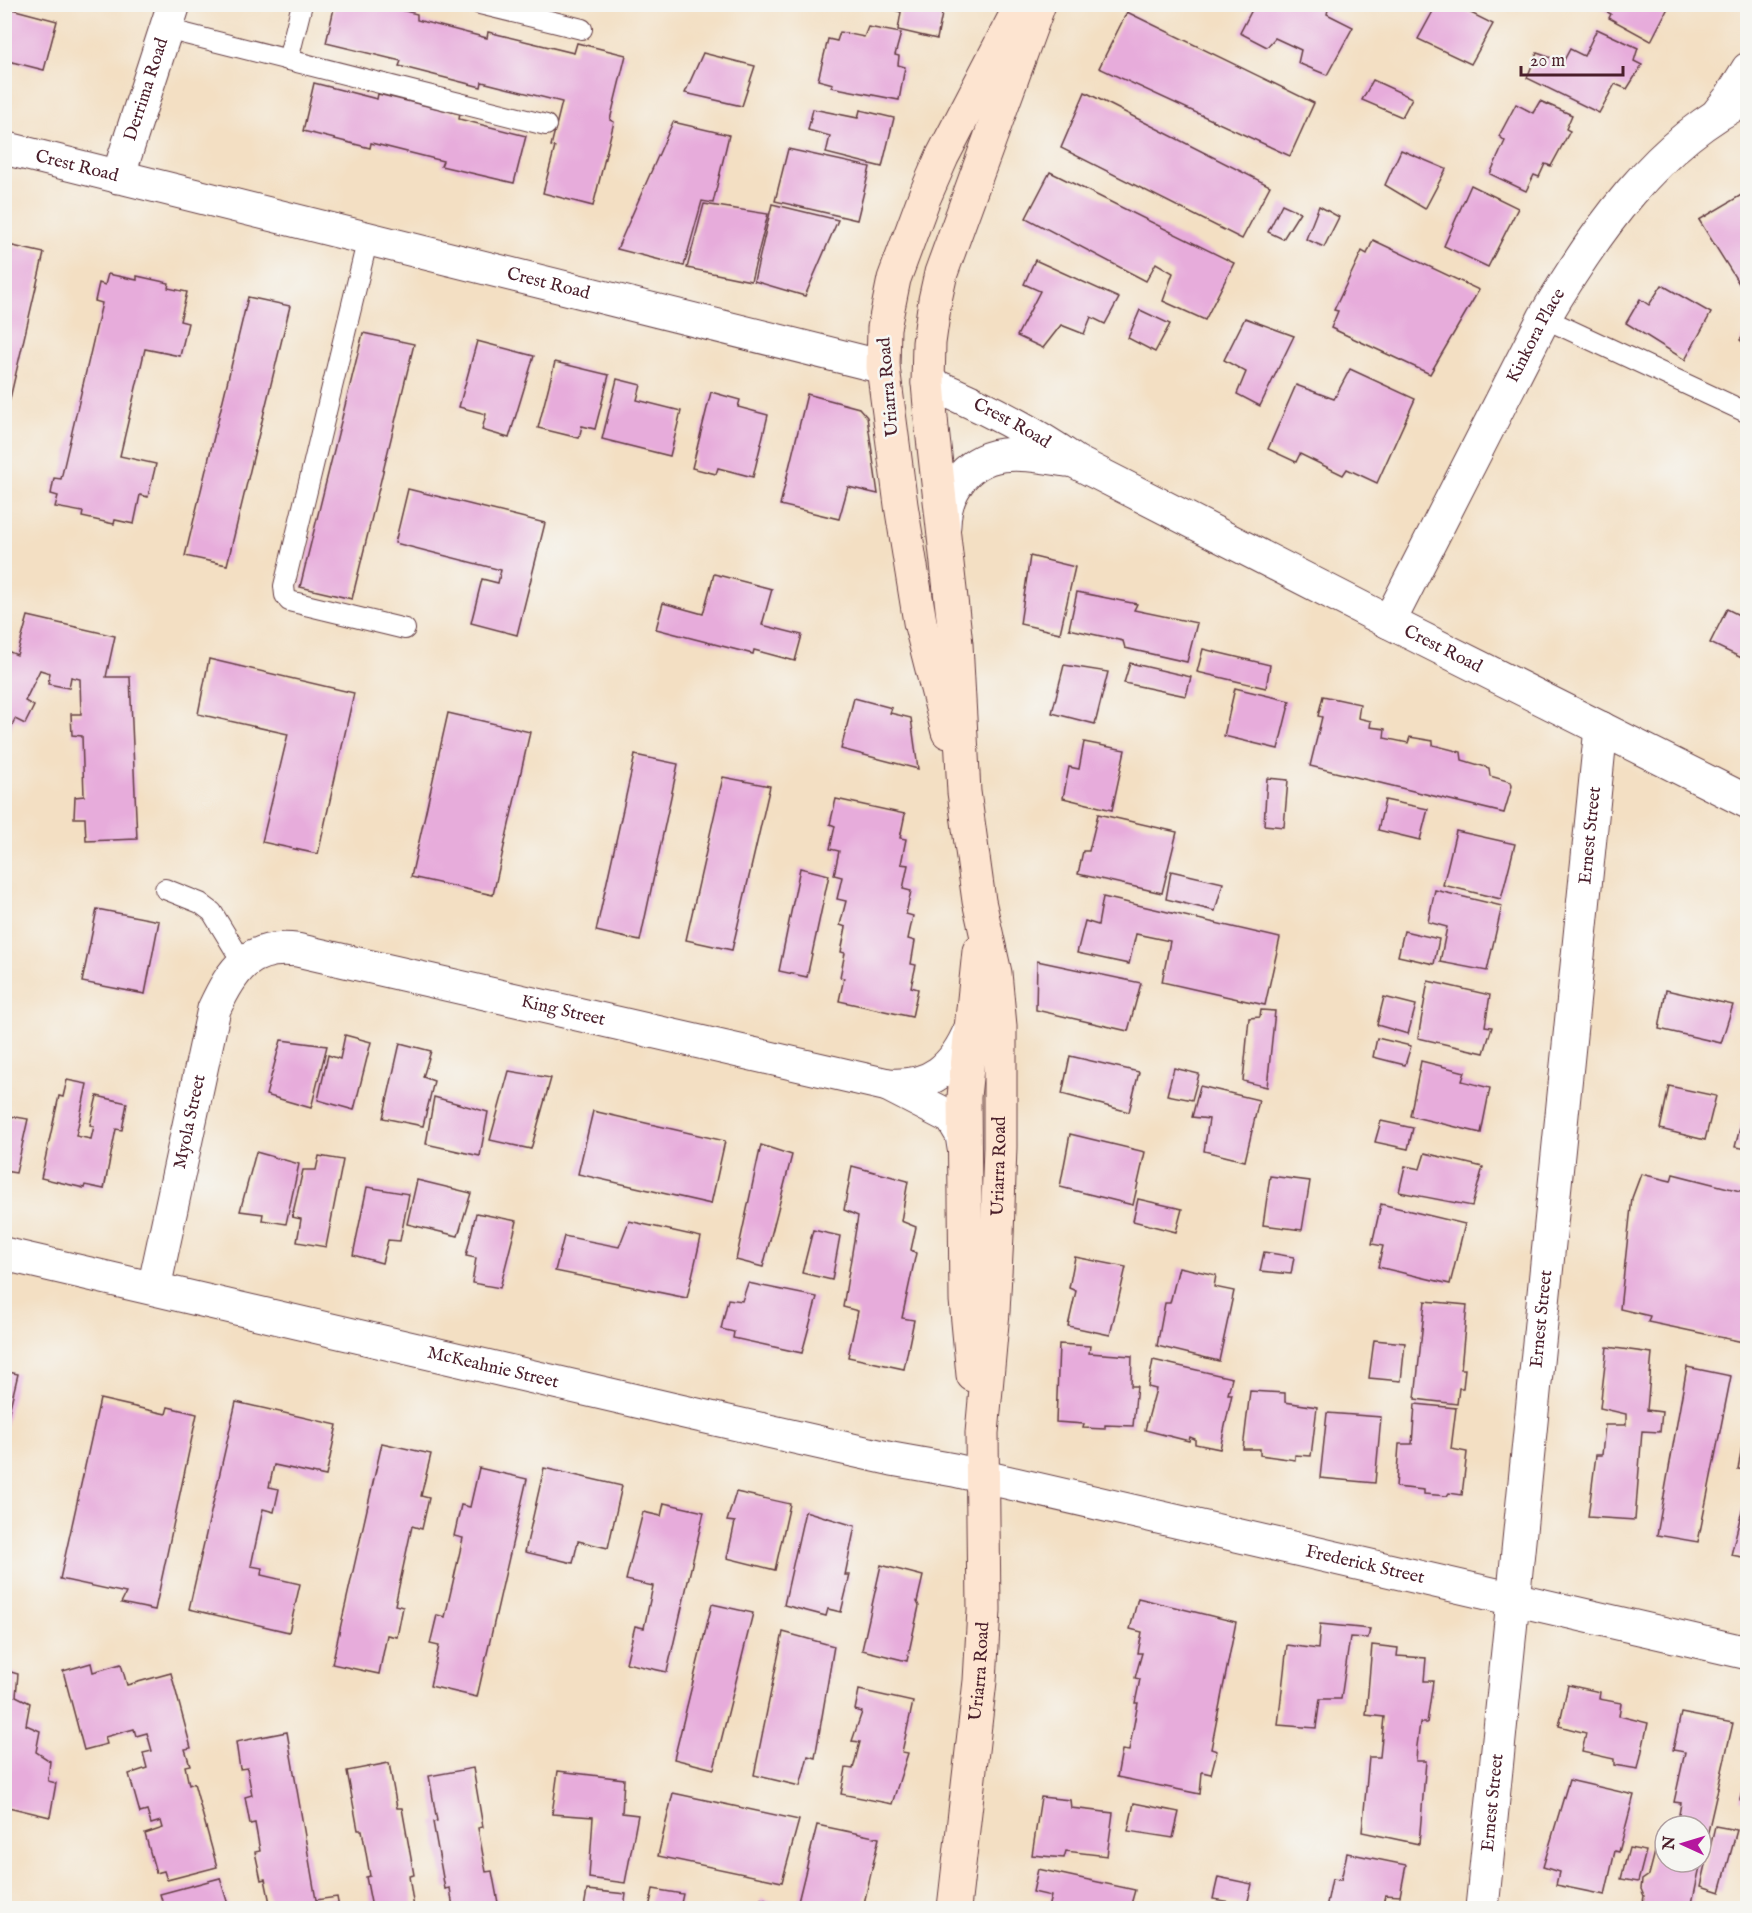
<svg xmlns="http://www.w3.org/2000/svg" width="1752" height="1913" viewBox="0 0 1752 1913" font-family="'IM FELL English',serif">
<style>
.building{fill:#e7acdb}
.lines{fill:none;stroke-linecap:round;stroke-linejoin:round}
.service-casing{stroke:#633c42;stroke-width:22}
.minor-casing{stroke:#633c42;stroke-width:35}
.secondary-casing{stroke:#633c42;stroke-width:35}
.service{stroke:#fff;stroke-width:20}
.minor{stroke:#fff;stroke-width:33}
.secondary{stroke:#fde4d0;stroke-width:33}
.labels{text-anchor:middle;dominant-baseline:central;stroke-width:5;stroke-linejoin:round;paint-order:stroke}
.street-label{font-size:18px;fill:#4a1f2b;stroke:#f6f6f2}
</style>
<rect width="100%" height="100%" fill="#f6f6f2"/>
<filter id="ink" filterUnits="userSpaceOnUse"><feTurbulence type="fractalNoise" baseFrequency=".0167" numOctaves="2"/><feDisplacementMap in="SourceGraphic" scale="12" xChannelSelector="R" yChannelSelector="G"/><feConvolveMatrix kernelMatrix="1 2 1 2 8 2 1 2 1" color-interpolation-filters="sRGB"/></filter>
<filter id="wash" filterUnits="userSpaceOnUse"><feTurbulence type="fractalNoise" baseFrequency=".008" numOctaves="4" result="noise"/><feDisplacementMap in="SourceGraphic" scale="24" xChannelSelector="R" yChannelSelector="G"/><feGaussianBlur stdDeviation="1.35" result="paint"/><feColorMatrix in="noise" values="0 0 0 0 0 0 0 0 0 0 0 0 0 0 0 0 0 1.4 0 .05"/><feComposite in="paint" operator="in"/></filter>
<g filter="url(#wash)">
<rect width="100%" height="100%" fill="#f3dfc3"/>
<g id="blocks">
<!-- building -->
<g class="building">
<path d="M335,4H378L417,14V20L487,38L488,32L574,53L577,43L626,55L610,120L614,122L593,206L543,193L555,147L551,146L562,102L482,82L481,87L399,66L401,61L326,43Z"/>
<path d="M888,4H944L937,39L898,30L901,12L888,8Z"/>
<path d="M1255,4H1327L1329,5L1327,14L1353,27L1327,75L1298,63L1301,50L1275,38L1267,47L1240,33Z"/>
<path d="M1437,4H1453L1493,24L1471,64L1418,39Z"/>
<path d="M1593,4H1670L1651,41L1609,18L1611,14Z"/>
<path d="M4,7L57,21L44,70L4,60Z"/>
<path d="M1127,12L1314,103L1290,156L1099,68Z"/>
<path d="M868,27L901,33L895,55L899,56L898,65L905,67L899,100L831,87L833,84L818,80L828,39L837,41L840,32L864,37Z"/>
<path d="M1597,29L1638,48L1634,61L1642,65L1627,89L1615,84L1599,113L1527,78L1537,53L1563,62L1570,49L1584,56Z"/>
<path d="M703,53L755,66L742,106L685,93Z"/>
<path d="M1373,80L1412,98L1402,117L1362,100Z"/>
<path d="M314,83L377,99L378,94L460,114L459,119L526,136L514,183L441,166L443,161L371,143L370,148L303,131Z"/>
<path d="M1085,92L1270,186L1242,239L1061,148Z"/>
<path d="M1540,101L1572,115L1566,129L1570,131L1551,166L1545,164L1539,177L1534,175L1526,191L1490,174L1505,141L1499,136L1516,104L1533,113Z"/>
<path d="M813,109L858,118L860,110L894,118L882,167L826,153L830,136L808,130Z"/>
<path d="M673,122L729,135L713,203L702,201L684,266L617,249Z"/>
<path d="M788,149L870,167L857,220L775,201Z"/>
<path d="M1401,150L1446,169L1425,209L1385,185Z"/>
<path d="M1050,172L1234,263L1205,320L1163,301L1173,273L1156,263L1146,281L1026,218Z"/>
<path d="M1471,185L1518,208L1488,267L1444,246Z"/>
<path d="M1748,191V298L1699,220Z"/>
<path d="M704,204L768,214L751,281L687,268Z"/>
<path d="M772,204L838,220L805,296L754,281Z"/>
<path d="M1282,204L1300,212L1283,239L1268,232Z"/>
<path d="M1319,206L1339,217L1324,247L1306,239Z"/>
<path d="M1373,240L1479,290L1430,374L1331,328L1338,311L1334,310L1362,251L1367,254Z"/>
<path d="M4,244L44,253L5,420H4Z"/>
<path d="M1035,260L1119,298L1105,324L1091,317L1084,334L1061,325L1043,348L1017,336L1040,291L1024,284Z"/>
<path d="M108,274L137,280V276L169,283L168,288L187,292L180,321L188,323L180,356L145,349L120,456L156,464L148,497L140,495L134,524L115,520L114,524L82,517L83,512L55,507L58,496L51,494L54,478L61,479L102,303L95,301L99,283L105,285Z"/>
<path d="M1662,285L1711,313L1685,360L1626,323L1640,299L1649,305Z"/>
<path d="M248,297L290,306L227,565L185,556Z"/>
<path d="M1140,310L1170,324L1155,352L1128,338Z"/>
<path d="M1245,318L1294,336L1260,406L1237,394L1246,372L1224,360Z"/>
<path d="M1748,331V347L1740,340Z"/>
<path d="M363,333L414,344L352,599L300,587Z"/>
<path d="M477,341L534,356L509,438L482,430L486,414L459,407Z"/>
<path d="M555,362L609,375L595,429L582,426L579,438L538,428Z"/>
<path d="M1350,369L1415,399L1377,483L1347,469L1343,475L1300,454L1296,462L1268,449L1296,385L1334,399Z"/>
<path d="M617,379L641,385L637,400L681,411L670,456L602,439Z"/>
<path d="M711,392L740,400L738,407L768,415L753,477L718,468L716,474L692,468Z"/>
<path d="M807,394L859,408L867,417L878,494L848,487L839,519L780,505Z"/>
<path d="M408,489L545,523L517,635L471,623L482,579L498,583L501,570L395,543Z"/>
<path d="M1030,556L1075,567L1060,633L1020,624Z"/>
<path d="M714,574L772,589L762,625L802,635L795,661L754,650L753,654L656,629L663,603L703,614Z"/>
<path d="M1077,592L1137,604L1134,610L1197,623L1187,662L1125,648L1123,641L1069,629Z"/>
<path d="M1748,599V661L1710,643L1727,609L1739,615Z"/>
<path d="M28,616L115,636L106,677H130L137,839L86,841L85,818H74L75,797L84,796L82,736L72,735L71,714H81L80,679L71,677L69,688L48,684L50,673L40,670L25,701L34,706L25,724L15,719L5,739V650L17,655Z"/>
<path d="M1203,649L1270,665L1266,688L1197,672Z"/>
<path d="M209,659L354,693L318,854L262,842L288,734L198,714Z"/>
<path d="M1130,663L1191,677L1186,696L1124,683Z"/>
<path d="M1064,665L1108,672L1095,724L1052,713Z"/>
<path d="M1235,688L1290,701L1278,749L1224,736Z"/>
<path d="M1323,696L1360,704L1358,718L1371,721L1370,727L1385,729L1384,738L1408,743L1410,737L1433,741V745L1461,752L1462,760L1489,768L1490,776L1511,782L1512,786L1504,813L1310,766L1322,717L1318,716Z"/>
<path d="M854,698L892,708L890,713L911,718L918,769L841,749Z"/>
<path d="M448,713L530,732L493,895L411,877Z"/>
<path d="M1084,742L1125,750L1112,810L1063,798L1069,767L1079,769Z"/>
<path d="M635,755L678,764L640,941L596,931Z"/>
<path d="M723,777L770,786L732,950L686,940Z"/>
<path d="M1267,778L1288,780L1284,827L1264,825Z"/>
<path d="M836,799L905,814L900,838L906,839L901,864L908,865L903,889L911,891L906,914L913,916L908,939L915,941L911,964L916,965L911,987L918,989L912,1017L839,1001L844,978L840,977L845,953L841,952L846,927L840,925L846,901L837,899L842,877L834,875L839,851L830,849L835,826L830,824Z"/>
<path d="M1385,800L1428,809L1420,840L1378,830Z"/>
<path d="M1098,814L1177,832L1162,893L1078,874L1083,851H1089Z"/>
<path d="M1456,831L1515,844L1501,899L1443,885Z"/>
<path d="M800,868L829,875L807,977L779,971Z"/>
<path d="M1171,871L1223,883L1215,911L1166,899Z"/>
<path d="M1435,890L1502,906L1487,971L1440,962L1447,927L1428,922Z"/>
<path d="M1103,897L1280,938L1265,1005L1162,982L1170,941L1136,934L1129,964L1077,953L1085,921L1098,925Z"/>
<path d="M97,909L159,921L145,994L82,982Z"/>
<path d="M1404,931L1439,939L1434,964L1398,956Z"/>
<path d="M1037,961L1141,983L1128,1031L1036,1010Z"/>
<path d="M1428,981L1490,995L1485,1026L1492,1027L1484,1053L1418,1038Z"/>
<path d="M1666,990L1733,1005L1721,1043L1659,1029Z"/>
<path d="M1384,997L1416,1005L1408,1034L1377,1025Z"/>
<path d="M1261,1010L1275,1011L1267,1087L1243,1081L1249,1018L1260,1017Z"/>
<path d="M345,1035L371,1042L354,1110L318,1100L328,1055L340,1059Z"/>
<path d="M1377,1038L1411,1046L1405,1065L1373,1057Z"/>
<path d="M281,1040L327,1046L311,1108L266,1095Z"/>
<path d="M400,1043L431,1051L423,1077L434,1081L423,1126L383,1118Z"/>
<path d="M1070,1056L1139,1072L1129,1112L1062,1094Z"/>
<path d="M1421,1061L1465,1072L1462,1081L1490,1088L1481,1133L1410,1116Z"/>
<path d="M1174,1068L1199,1074L1192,1100L1167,1095Z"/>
<path d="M509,1071L551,1078L531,1149L490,1140Z"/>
<path d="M67,1080L87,1084L76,1136L91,1139L94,1126L90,1125L97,1096L127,1103L122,1130L116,1129L104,1189L85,1185L84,1188L41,1178L59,1096L63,1097Z"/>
<path d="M1200,1086L1259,1100L1245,1161L1204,1151L1209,1119L1192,1117Z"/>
<path d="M1669,1086L1716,1096L1705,1140L1660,1129Z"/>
<path d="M434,1097L488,1112L480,1156L426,1144Z"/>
<path d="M1746,1105H1748V1149L1735,1147Z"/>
<path d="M593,1111L725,1141L711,1204L578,1174Z"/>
<path d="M4,1115L28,1119L16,1173L4,1171Z"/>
<path d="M1381,1121L1413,1128L1408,1149L1375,1142Z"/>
<path d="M1070,1134L1145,1152L1133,1205L1060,1187Z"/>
<path d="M761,1145L792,1155L763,1267L736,1260Z"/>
<path d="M256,1152L299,1164L286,1224L262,1220L263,1214L240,1211Z"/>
<path d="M1425,1153L1483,1167L1472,1206L1399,1192L1405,1166L1420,1169Z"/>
<path d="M319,1156L343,1160L326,1247L297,1242L301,1219L292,1217L303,1170H316Z"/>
<path d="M852,1166L908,1181L901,1221L916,1227L911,1250L916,1253L902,1318L914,1320L904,1369L848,1357L858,1311L843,1307L858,1216L844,1210Z"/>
<path d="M1641,1174L1671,1181L1673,1174L1748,1193V1343L1648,1322L1650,1316L1620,1309L1632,1198Z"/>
<path d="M1270,1176L1310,1181L1302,1230L1263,1225Z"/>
<path d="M417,1180L471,1193L458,1236L407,1224Z"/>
<path d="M367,1187L409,1194L400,1241L388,1240L382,1263L353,1255Z"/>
<path d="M1138,1199L1182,1209L1176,1232L1133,1221Z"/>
<path d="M1381,1204L1465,1224L1450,1284L1378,1267L1383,1246L1372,1244Z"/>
<path d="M476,1213L517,1221L500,1288L472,1283L476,1258L466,1256Z"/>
<path d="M629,1221L701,1237L687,1298L555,1271L564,1236L619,1247Z"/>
<path d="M813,1230L840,1236L832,1280L802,1273Z"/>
<path d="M1264,1252L1294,1257L1291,1274L1260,1271Z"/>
<path d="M1075,1257L1126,1267L1110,1335L1068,1326L1076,1291L1069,1288Z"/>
<path d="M1179,1267L1216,1275L1214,1287L1234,1291L1219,1361L1157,1346L1165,1303H1170Z"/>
<path d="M748,1283L817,1297L802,1353L733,1338L734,1332L721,1329L728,1299L742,1301Z"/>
<path d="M1425,1301L1467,1305L1461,1369H1465L1463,1388H1459L1457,1404L1415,1399Z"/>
<path d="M1374,1340L1405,1343L1401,1381L1369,1378Z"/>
<path d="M1059,1344L1090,1346L1089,1353L1132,1356L1131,1386H1137L1133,1426L1105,1425V1429L1083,1428L1084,1424L1056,1422Z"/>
<path d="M1607,1347L1652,1353L1647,1410L1662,1412L1660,1432L1642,1431L1635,1520L1588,1517L1596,1455H1602L1605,1425H1626V1414L1600,1408Z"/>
<path d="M1153,1360L1232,1378L1228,1394H1232L1220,1449L1195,1444V1439L1190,1437L1189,1441L1145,1430L1156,1389L1148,1387Z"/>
<path d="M1687,1367L1731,1376L1698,1542L1657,1535Z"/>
<path d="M4,1371L18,1374L5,1428H4Z"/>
<path d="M1250,1391L1285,1393V1402L1317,1407L1311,1456L1295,1455V1460L1260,1455V1449H1243Z"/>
<path d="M100,1399L166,1414L168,1407L197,1414L155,1610L121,1603L126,1593L60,1579Z"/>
<path d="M236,1402L337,1425L326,1476L274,1465L269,1487L279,1489L274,1512L263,1509L251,1566L262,1568L261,1575L300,1584L289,1632L189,1609Z"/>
<path d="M1415,1404L1456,1408L1451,1449L1467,1452L1462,1495L1449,1493L1447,1496L1424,1494V1490L1396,1487L1399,1444H1412Z"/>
<path d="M1327,1413L1381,1417L1375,1483L1320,1478Z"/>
<path d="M1746,1423L1748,1470L1738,1469Z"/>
<path d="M382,1443L431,1454L421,1496L429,1498L422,1529L412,1526L395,1605L403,1607L397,1637L387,1635L379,1674L332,1664Z"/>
<path d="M479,1468L527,1479L477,1697L430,1686L439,1646L430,1644L437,1615L445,1617L463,1538L454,1536L461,1505L470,1507Z"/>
<path d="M544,1468L622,1486L608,1548L578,1541L573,1563L525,1552Z"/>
<path d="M1747,1490L1748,1491V1558L1731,1555Z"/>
<path d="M736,1492L790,1504L775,1570L727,1558L735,1522L727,1521Z"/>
<path d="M664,1503L704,1512L667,1672L626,1663L635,1626L644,1628L653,1586L626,1580L643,1512L661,1516Z"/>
<path d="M805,1511L855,1526L845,1575H850L841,1612L828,1609L826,1616L784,1605Z"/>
<path d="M881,1565L923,1576L917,1602L919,1606L907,1661L862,1650Z"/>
<path d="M1138,1598L1236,1622L1211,1749L1217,1751L1211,1774L1202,1772L1200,1794L1117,1777L1122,1750L1129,1751L1138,1703H1135L1140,1679L1135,1678L1142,1653H1138L1142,1632L1130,1629Z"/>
<path d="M712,1604L753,1613L714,1769L674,1759Z"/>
<path d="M1320,1624L1370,1629L1368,1638L1350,1637L1341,1699H1320L1316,1728L1278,1725L1287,1645L1318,1649Z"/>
<path d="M783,1632L834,1646L815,1758L808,1756L800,1786L754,1775Z"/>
<path d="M1372,1645L1398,1648L1397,1656L1426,1658L1424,1681H1433L1427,1723H1420L1417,1746L1416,1761H1426L1419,1844L1362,1832L1369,1757H1380L1384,1717L1366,1715Z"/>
<path d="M91,1663L93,1672L121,1664L127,1685L171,1673L191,1748L185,1749L190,1765L185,1766L189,1785L194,1783L217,1867L167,1880L164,1871L156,1873L145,1834L163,1828L161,1821L151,1824L147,1811L140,1813L129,1774L147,1768L143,1753L152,1751L147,1733L136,1736L134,1729L105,1737L107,1744L84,1750L63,1671Z"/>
<path d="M4,1670L18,1674L16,1696L30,1703L26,1725L40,1731L36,1752L50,1761L48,1781L56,1783L50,1817L4,1806Z"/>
<path d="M1568,1685L1600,1692L1599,1699L1621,1703L1619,1716L1648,1723L1638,1769L1614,1765V1759L1582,1752L1586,1733L1559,1726Z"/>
<path d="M859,1690L913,1702L902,1752L908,1753L892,1804L841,1794L846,1768L853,1769L860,1742L852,1741L862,1712L855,1710Z"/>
<path d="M1681,1713L1733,1723L1702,1858L1701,1826H1677L1681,1803L1674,1802L1685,1752L1673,1750Z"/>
<path d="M287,1732L316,1900L337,1897L339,1908H310V1906L295,1908H271L265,1879L261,1880L255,1852L260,1851L255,1823L250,1824L245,1797L252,1795L247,1768L240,1769L236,1742Z"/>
<path d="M389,1763L397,1808H402L414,1875L409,1876L414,1908H372L366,1877L370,1876L362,1830H358L347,1771Z"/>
<path d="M473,1768L483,1827L478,1828L486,1872L492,1871L499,1908H453L450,1888L445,1889L433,1822L437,1821L429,1776Z"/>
<path d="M558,1771L624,1779L622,1813L638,1815L625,1883L589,1878L593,1817L552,1814Z"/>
<path d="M1747,1771H1748V1802L1740,1800Z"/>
<path d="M1569,1780L1634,1795L1619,1852L1615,1851L1605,1895L1556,1885L1559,1872L1543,1867Z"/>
<path d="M673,1793L799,1820L782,1882L658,1856Z"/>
<path d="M1041,1797L1070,1800L1071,1808L1113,1813L1107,1856L1066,1851L1064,1858L1032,1855Z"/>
<path d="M1134,1803L1179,1812L1173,1838L1128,1831Z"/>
<path d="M817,1825L879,1838L863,1908H809L797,1906Z"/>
<path d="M1715,1826L1737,1830L1720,1892L1701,1886Z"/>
<path d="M1665,1847V1862H1701L1691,1908H1642L1644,1896L1641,1889L1642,1880L1649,1875L1655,1852Z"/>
<path d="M1629,1848L1646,1851L1638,1882L1621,1879Z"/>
<path d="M1347,1853L1406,1865L1400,1896L1385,1895L1382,1908H1326L1332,1879L1341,1880Z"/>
<path d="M1038,1869L1135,1890L1130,1908H1048L1051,1896L1033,1892Z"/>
<path d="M1218,1877L1252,1884L1247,1905L1213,1899Z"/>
<path d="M220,1878L229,1908H164L160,1894Z"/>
<path d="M653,1889L683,1894L680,1908H649Z"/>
<path d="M587,1890L626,1894L624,1908H584Z"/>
<path d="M761,1899L792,1908H759Z"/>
</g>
</g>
</g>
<g filter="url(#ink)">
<use href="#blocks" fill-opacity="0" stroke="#633c42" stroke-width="1.5"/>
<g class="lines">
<defs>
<g id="service">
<path d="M480,4L582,29"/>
<path d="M166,29L546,125"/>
<path d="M288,60L302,4"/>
<path d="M368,238L284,586L285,595L289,601L405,629"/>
<path d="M1544,318L1748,413"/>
<path d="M165,889L200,903L212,912L243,963"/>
</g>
<g id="minor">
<path d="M1719,112L1730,98L1748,69"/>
<path id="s1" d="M4,148L883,367"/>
<path id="s2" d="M118,177L174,4"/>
<path id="s3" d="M928,383C980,404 1030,430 1076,462L1389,622L1748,802"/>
<path d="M944,526C944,509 948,496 958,482C985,444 1025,454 1066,460"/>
<path id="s4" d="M1389,622L1544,318C1593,235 1658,140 1748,98"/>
<path d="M888,1085L952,1118L962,1135L964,1148"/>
<path id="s5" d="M4,1254L671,1409L892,1459L954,1470L1748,1653"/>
<path id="s6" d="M154,1288L214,1009C232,970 249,944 297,950L888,1085C931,1088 954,1068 970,1030"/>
<path id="s7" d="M1482,1908L1601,728"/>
</g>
<g id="secondary">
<path d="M948,732L920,622L901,505L883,367L884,328L894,279L924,198L942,157L1019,9"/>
<path d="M973,1375L966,1300L964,1097L979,951"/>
<path id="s8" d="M954,1908L980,1681L984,1610L982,1433L993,1312L997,1235L1000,1147V1026L995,973L979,901L964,792L956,644L932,429L928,383L929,343L935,300L941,273L1039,4"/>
</g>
</defs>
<!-- service casing -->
<use href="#service" class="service-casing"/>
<!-- minor casing -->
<use href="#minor" class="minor-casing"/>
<!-- secondary casing -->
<use href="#secondary" class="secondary-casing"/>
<!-- service -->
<use href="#service" class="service"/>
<!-- minor -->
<use href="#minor" class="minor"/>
<!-- secondary -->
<use href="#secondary" class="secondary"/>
</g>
</g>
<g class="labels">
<!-- street labels -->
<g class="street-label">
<text stroke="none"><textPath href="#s2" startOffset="92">Derrima Road</textPath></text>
<text stroke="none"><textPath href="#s1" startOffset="75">Crest Road</textPath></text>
<text stroke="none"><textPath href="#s1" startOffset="561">Crest Road</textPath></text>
<text stroke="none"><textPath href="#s4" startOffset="322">Kinkora Place</textPath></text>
<text transform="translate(889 387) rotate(-95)">Uriarra Road</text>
<text stroke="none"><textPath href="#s3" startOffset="93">Crest Road</textPath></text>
<text stroke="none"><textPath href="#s3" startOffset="580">Crest Road</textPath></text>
<text stroke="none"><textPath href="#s7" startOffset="1078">Ernest Street</textPath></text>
<text stroke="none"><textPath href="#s6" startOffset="670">King Street</textPath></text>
<text stroke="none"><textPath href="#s6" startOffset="170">Myola Street</textPath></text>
<text stroke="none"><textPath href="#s8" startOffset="744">Uriarra Road</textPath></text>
<text stroke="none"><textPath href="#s7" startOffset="592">Ernest Street</textPath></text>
<text stroke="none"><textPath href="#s5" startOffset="502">McKeahnie Street</textPath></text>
<text stroke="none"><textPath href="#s5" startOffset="1396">Frederick Street</textPath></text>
<text stroke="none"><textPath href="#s8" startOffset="238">Uriarra Road</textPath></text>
<text stroke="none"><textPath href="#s7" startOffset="106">Ernest Street</textPath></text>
</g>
</g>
<!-- margin -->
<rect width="1752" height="1913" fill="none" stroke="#f6f6f2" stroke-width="24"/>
<!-- north arrow -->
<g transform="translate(1683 1844) rotate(274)"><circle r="28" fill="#f6f6f2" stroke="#b1a0a2" stroke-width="1.5"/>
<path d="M0-4.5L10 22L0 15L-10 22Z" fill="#b5179e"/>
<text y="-9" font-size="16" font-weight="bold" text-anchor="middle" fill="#4a1f2b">N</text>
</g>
<!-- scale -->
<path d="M1521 66v9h102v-9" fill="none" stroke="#4a1f2b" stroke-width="3"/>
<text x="1530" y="66" font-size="18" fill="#4a1f2b" stroke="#f6f6f2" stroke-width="4.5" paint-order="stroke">20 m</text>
</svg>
